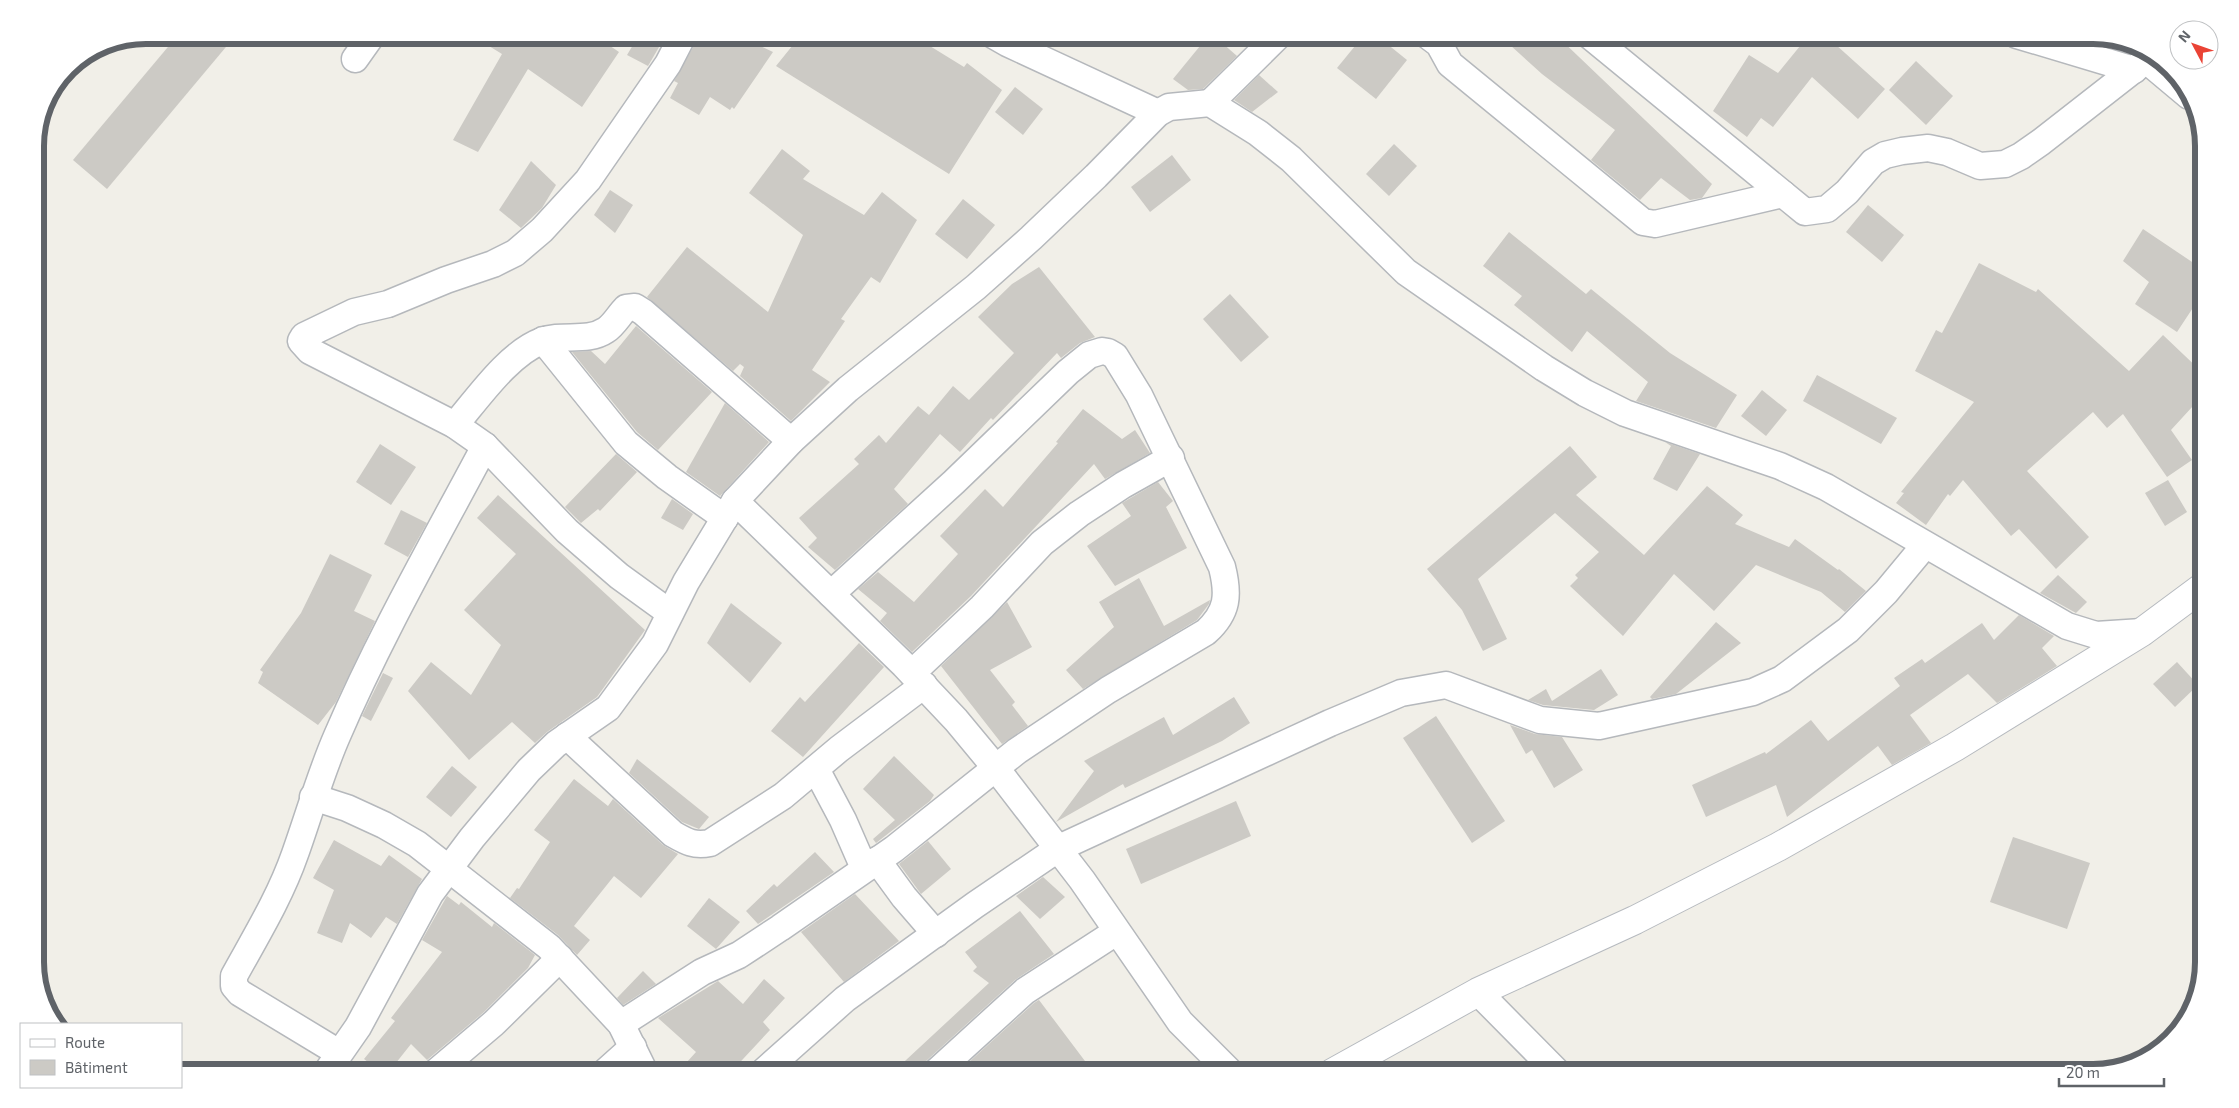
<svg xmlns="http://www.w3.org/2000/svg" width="2239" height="1108" viewBox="0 0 2239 1108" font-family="'Exo 2',sans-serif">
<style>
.building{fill:#cccac5}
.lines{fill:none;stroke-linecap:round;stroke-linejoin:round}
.street-casing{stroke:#b5b8bc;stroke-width:29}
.secondary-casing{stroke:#b6babf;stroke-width:30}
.street{stroke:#fff;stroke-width:26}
.secondary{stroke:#fff;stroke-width:28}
.rim{fill:none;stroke:#5f6368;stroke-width:6}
</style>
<rect width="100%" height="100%" fill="#f1efe8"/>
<!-- building -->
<g class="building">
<path d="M178,35H236L107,189L73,160Z"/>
<path d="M471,35H594L619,52L582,107L528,69L478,152L453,140L502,54Z"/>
<path d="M639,35H666L648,66L627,55Z"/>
<path d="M698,35H738L773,52L734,109L732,107L730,110L710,97L699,115L670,98L678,83L674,81L696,42Z"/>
<path d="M801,35H912L964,67L967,63L1002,90L949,174L776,66Z"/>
<path d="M1209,35H1213L1237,56L1203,89L1188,90L1173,79Z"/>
<path d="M1364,35H1376L1407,60L1376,99L1337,68Z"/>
<path d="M1499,35H1556L1712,184L1702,198L1690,200L1661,178L1640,200L1591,160L1615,130L1542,74Z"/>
<path d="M1809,35H1825L1885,89L1858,119L1812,77L1773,127L1761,118L1747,137L1713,111L1749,55L1778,73Z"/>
<path d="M1916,61L1953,96L1926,125L1889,90Z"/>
<path d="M1259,75L1278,92L1252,112L1234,100Z"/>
<path d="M1015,87L1043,109L1023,135L995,112Z"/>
<path d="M1394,144L1417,166L1389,196L1366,174Z"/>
<path d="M782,149L810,171L803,179L864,215L882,192L917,220L880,283L871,277L841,319L845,321L812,370L830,382L791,421L740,376L744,367L740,364L733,371L647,297L687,247L768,312L803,235L749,193Z"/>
<path d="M1172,155L1191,180L1150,212L1131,187Z"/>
<path d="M531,161L556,185L542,208L521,228L499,210Z"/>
<path d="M610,190L633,205L615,233L594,215Z"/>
<path d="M963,199L995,225L967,259L935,234Z"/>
<path d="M1868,205L1904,235L1882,262L1846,232Z"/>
<path d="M2143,229L2204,270V291L2177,332L2135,304L2149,282L2123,261Z"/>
<path d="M1509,232L1586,294L1591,289L1670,353L1737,395L1716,428L1636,401L1648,382L1587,331L1572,352L1514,305L1522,296L1483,266Z"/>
<path d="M1979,263L2036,292L2038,289L2129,371L2163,335L2204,374V394L2171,430L2192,460L2167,477L2123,414L2107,428L2093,412L2027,471L2089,537L2056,569L2019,529L2011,536L1963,480L1950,496L1948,494L1926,525L1896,503L1904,493L1901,492L1974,402L1915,371L1936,330L1942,333Z"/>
<path d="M1039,267L1095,337L1080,343L1061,358L1057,353L993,420L991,418L960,452L940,434L894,489L908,504L835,570L808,547L817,538L799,518L859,464L854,459L879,435L886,443L918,406L929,415L953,386L969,400L1014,353L978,317L1012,284Z"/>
<path d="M1230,294L1269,337L1241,362L1203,319Z"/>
<path d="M636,326L712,392L658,450L637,432L572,352L591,351L605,364Z"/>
<path d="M1817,375L1897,418L1881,444L1803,401Z"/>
<path d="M1762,390L1787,410L1766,436L1741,416Z"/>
<path d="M725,403L769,442L720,496L686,472Z"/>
<path d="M1083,409L1122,439L1135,430L1150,453L1105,479L1094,464L971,596L912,652L880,621L887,613L858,589L878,572L914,602L958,554L940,536L985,489L1003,507L1058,443L1056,442Z"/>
<path d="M1665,442L1700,454L1677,491L1653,479L1671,446Z"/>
<path d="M380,444L416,467L391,505L356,482Z"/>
<path d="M1570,446L1597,477L1576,495L1644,555L1707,486L1743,515L1735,524L1789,547L1795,539L1838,570L1839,569L1866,591L1845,612L1821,592L1756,565L1714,611L1674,574L1623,636L1570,586L1578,578L1575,575L1599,552L1555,513L1478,579L1507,639L1483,651L1462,610L1427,569Z"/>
<path d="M616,454L637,472L600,511L598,509L581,523L565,507Z"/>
<path d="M2168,480L2187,512L2165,526L2145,493Z"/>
<path d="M1158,482L1173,501L1166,507L1187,548L1115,586L1087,546L1131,516L1122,503Z"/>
<path d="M498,495L645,630L597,697L547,732L535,743L512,722L469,760L408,691L431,662L471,695L501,645L464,610L516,554L477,518Z"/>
<path d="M672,499L693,514L683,530L661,518Z"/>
<path d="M401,510L427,523L408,557L384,544Z"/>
<path d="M330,554L372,575L354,611L375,621L336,702L318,725L258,683L263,672L260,670L301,613Z"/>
<path d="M2058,575L2087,602L2076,613L2040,593Z"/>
<path d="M1139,578L1164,626L1210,600L1209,604L1197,620L1083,689L1066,670L1114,627L1099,602Z"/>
<path d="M1007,602L1032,647L990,670L1015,702L1012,705L1028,726L1002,744L941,666Z"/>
<path d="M731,603L782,643L750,683L707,643Z"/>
<path d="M2019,615L2054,636L2042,648L2057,666L1997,703L1968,674L1910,715L1931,743L1892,765L1878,746L1787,817L1776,785L1706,817L1692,785L1765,752L1766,754L1811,720L1828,741L1900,686L1894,678L1922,659L1925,663L1982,623L1994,640Z"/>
<path d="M1716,622L1741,643L1676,694L1652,699L1650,697Z"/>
<path d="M859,643L884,667L803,757L771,731L800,697L805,702Z"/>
<path d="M2177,662L2198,685L2175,707L2153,684Z"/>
<path d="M1601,669L1618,695L1594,710L1543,705L1528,700L1546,689L1552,701Z"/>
<path d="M383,673L393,678L371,721L362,716Z"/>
<path d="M1234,697L1250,723L1222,741L1125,788L1123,784L1056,822L1094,771L1084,761L1164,717L1173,735Z"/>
<path d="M1436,716L1505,821L1472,843L1403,738Z"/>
<path d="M1510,725L1535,734L1562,737L1583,770L1554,788L1532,750L1526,754Z"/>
<path d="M894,756L934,795L930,801L876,843L873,839L895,820L863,789Z"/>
<path d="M637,759L709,817L699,829L682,822L629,773Z"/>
<path d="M452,766L477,787L451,817L426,797Z"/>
<path d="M574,779L608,806L613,799L663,845L678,854L641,898L614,876L574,926L590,940L577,955L558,935L510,898L517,888L519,889L550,842L534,830Z"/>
<path d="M1236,801L1251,836L1141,884L1126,849Z"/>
<path d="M2013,837L2090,863L2067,929L1990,902Z"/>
<path d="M334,840L381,866L389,855L422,879L397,924L386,917L371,938L350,923L342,943L317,933L334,890L313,878Z"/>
<path d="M928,841L951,869L921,894L899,864Z"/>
<path d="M815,852L834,872L758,924L746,911L774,884L777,887Z"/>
<path d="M1043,877L1065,897L1040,919L1016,896Z"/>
<path d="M855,894L899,941L844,982L801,932Z"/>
<path d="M447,896L459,905L461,902L492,927L494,923L535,955L528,968L484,1012L427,1060L411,1044L388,1073H382L364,1059L395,1021L391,1018L442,952L422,940Z"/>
<path d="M709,898L740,922L716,949L687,926Z"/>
<path d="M1020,911L1054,954L1015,980L925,1062L920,1073H892L989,983L973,971L977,967L965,952Z"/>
<path d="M643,971L656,984L623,1005L617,998Z"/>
<path d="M764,979L785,998L763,1022L770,1030L730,1073H677L696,1052L658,1018L718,981L743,1004Z"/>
<path d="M1042,998L1039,1000L1094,1073H957L1034,1003Z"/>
</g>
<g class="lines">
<defs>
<g id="street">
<path d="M993,35L1007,43L1158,113"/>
<path d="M1427,35L1439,44L1450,64L1643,222L1655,224L1783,194"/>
<path d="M1589,35L1805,212L1827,209L1847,192L1873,162L1885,155L1902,151L1928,148L1947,152L1980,166L2005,164L2021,156L2041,142L2146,60L2151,54"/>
<path d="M2017,35L2134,70"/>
<path d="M355,59L372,35"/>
<path d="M2146,60L2189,96"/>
<path d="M1210,103L1279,35"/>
<path d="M543,340L626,443L667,477L725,518"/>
<path d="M455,425C478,398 509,353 542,341C562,333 587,343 606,330C614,325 619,315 626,308L635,307L643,312L791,441"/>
<path d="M735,501L904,665L956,720L995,767L1082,880L1180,1022L1231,1073"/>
<path d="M670,613L619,576L567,531L485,446L455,425L310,351L301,341L304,336L354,312L388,304L446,280L493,264L515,253L542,230L588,180L668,64L683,35"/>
<path d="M912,673L982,607L1042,543L1079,514L1123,485L1171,458"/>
<path d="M567,736L673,834C687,842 694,846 710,843L783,796L839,749L924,685"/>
<path d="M816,769L843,820L864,868"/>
<path d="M313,797L347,808L384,825L417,844L549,947L621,1024L645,1073"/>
<path d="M877,860L904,897L936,934"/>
<path d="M1478,992L1558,1073"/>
<path d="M621,1024L702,972L739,955L780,928L894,849L1017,751L1108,690L1206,632C1228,612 1229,595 1222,567L1139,395L1115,356L1108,352L1102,351L1089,355L1068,372L954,482L831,594"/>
<path d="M339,1053L240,993L234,986V976C256,936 280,897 295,854C309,815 320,775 337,736C380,636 434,542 485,446"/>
<path d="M326,1073L358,1027L430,894L472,838L529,770L556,744L608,708L655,644L686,582L735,501L791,441L848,389L976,287L1031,238L1096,176L1158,113L1169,107L1210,103L1258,133L1291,159L1406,272L1544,368L1585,393L1625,413L1780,466L1826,487L2067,626L2096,635L2142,632"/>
<path d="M435,1073L494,1023L560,958"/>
<path d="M604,1073L633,1047"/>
<path d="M762,1073L845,999L975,905L1059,848L1330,723L1401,693L1446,685L1540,720L1599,726L1753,692L1782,679L1848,630L1886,592L1925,545"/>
<path d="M935,1073L1025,991L1116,932"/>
</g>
<path id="secondary" d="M1332,1073L1478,992L1635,920L1778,847L1955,747L2142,632L2204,586"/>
</defs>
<!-- street casing -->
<use href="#street" class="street-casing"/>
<!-- secondary casing -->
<use href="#secondary" class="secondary-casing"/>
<!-- street -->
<use href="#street" class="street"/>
<!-- secondary -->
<use href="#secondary" class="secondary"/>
</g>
<!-- crop -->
<path d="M0 0H2239V1108H0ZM146 44H2093A102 102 0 0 1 2195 146V962A102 102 0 0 1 2093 1064H146A102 102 0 0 1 44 962V146A102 102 0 0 1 146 44Z" fill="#fff" fill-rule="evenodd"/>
<path class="rim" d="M146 44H2093A102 102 0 0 1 2195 146V962A102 102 0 0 1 2093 1064H146A102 102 0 0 1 44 962V146A102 102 0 0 1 146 44Z"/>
<!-- legend -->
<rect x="20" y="1023" width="162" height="65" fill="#ffffff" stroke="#bfc1c3"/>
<rect x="30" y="1039" width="25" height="8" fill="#ffffff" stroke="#bfc1c3"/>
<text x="65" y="1048" font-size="15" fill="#5f6368">Route</text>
<rect x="30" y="1060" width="25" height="15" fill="#cccac5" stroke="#bfc1c3"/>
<text x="65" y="1073" font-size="15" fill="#5f6368">Bâtiment</text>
<!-- north arrow -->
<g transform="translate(2194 45) rotate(311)"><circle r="24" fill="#ffffff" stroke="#bfc1c3"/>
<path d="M0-4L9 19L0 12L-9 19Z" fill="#ea4335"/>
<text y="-8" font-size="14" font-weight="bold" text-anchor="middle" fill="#5f6368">N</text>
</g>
<!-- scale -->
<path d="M2059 1078v8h105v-8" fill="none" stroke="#5f6368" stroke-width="2.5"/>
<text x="2066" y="1078" font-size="15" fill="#5f6368" stroke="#ffffff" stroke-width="4" paint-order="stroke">20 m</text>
</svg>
